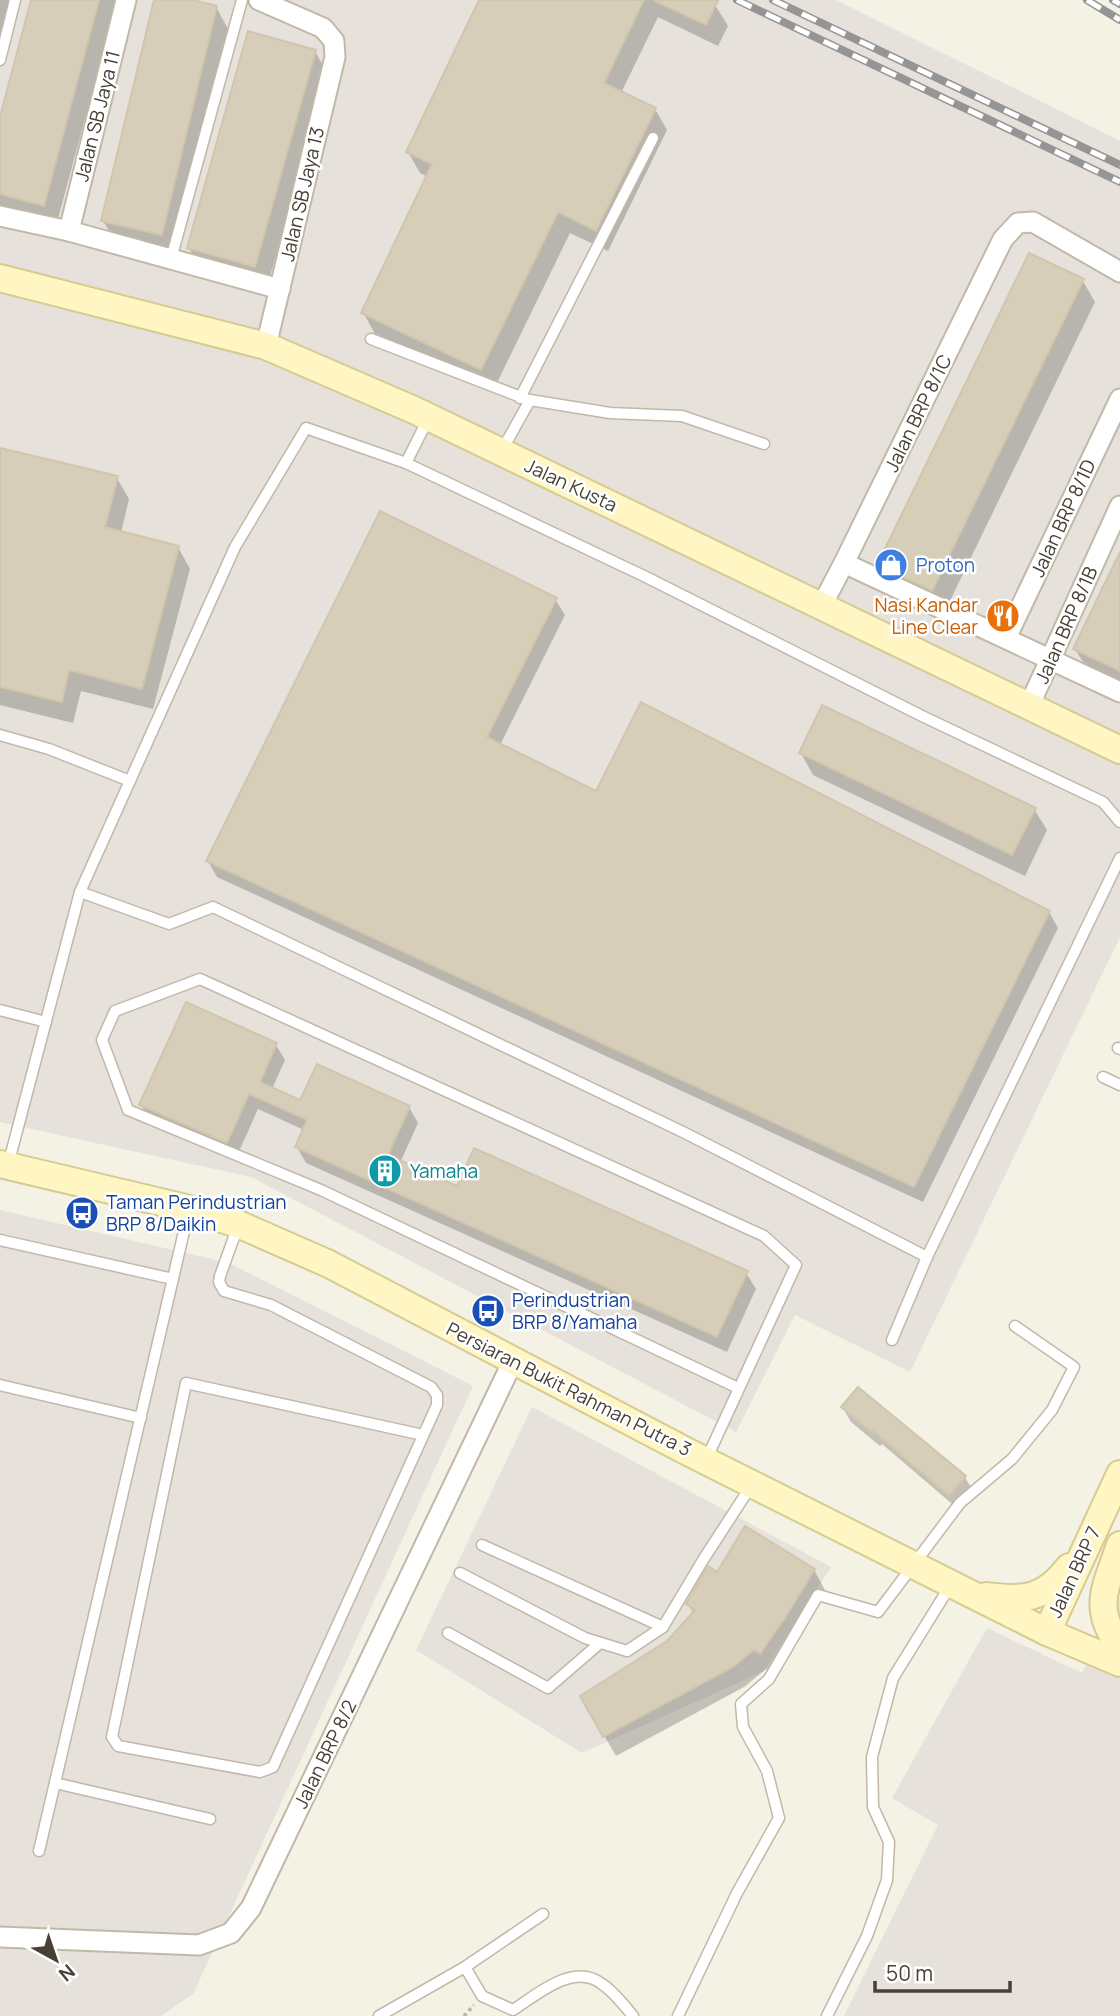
<svg xmlns="http://www.w3.org/2000/svg" width="1120" height="2016" viewBox="0 0 1120 2016" font-family="Manrope,sans-serif">
<style>
.industrial{fill:#e6e1da}
.shadow{fill:#0003}
.building{fill:#d6ceb9;stroke:#d1c6ac;stroke-width:2}
.lines{fill:none;stroke-linecap:round;stroke-linejoin:round}
.lane-casing{stroke:#c0b9a7;stroke-width:13}
.street-casing{stroke:#c0b9a7;stroke-width:23}
.secondary-casing{stroke:#d6cb91;stroke-width:30}
.path{stroke:#c2b797;stroke-width:3.5;stroke-dasharray:3.5 3.5;stroke-linecap:butt}
.lane{stroke:#fff;stroke-width:10}
.street{stroke:#fff;stroke-width:19}
.secondary{stroke:#fff6c3;stroke-width:26}
.rail-casing{stroke:#959595;stroke-width:8}
.rail{stroke:#fff;stroke-width:5;stroke-dasharray:16;stroke-linecap:butt}
.labels{text-anchor:middle;dominant-baseline:central;stroke-width:5;stroke-linejoin:round;paint-order:stroke}
.street-label{font-size:19px;fill:#464134;stroke:#fff}
.shop-label{font-size:19px;fill:#366cbe;stroke:#fff;text-anchor:start}
.food-label{font-size:19px;fill:#c56008;stroke:#fff;text-anchor:end}
.culture-label{font-size:19px;fill:#0d838f;stroke:#fff;text-anchor:start}
.transit-label{font-size:19px;fill:#164399;stroke:#fff;text-anchor:start}
</style>
<rect width="100%" height="100%" fill="#f4f1e5"/>
<!-- industrial -->
<g class="industrial">
<path d="M0,0H836L1120,141V937L910,1372L795,1315L736,1432L251,1177L0,1122Z"/>
<path d="M0,1210L229,1263L473,1386L193,1994L161,2016H0Z"/>
<path d="M532,1407L831,1567L764,1671L582,1753L416,1650Z"/>
<path d="M1120,1597V2016H844L938,1825L892,1798L987,1628L1082,1673Z"/>
</g>
<!-- shadow -->
<g class="shadow">
<path d="M0,0H16L0,68Z"/>
<path d="M33,0H117L56,226L0,212V123Z"/>
<path d="M156,0H185L216,7L228,29L174,256L116,242L103,221Z"/>
<path d="M481,0H705L715,5L728,26L718,46L658,17L621,93L655,109L667,130L608,251L570,233L493,391L375,334L363,312L428,177L420,173L408,152Z"/>
<path d="M315,51L327,73L267,287L201,269L189,248Z"/>
<path d="M1083,281L1095,302L945,611L891,586L879,565Z"/>
<path d="M0,450L117,478L129,499L121,533L178,547L190,569L153,709L81,691L73,723L0,705Z"/>
<path d="M1120,556V687L1088,670L1075,649Z"/>
<path d="M555,599L565,615L500,745L597,793L1049,912L1058,928L923,1202L217,877L208,861Z"/>
<path d="M801,753L1034,809L1047,830L1025,876L813,775Z"/>
<path d="M276,1045L285,1060L272,1089L301,1103L409,1107L418,1123L400,1163L458,1189L746,1273L756,1289L727,1352L306,1163L297,1147L304,1130L258,1109L236,1158L150,1121L141,1105Z"/>
<path d="M843,1408L965,1477L973,1491L958,1509L882,1444L880,1446L851,1422Z"/>
<path d="M814,1570L825,1590L772,1673L766,1669L744,1687L616,1756L582,1697L669,1642L694,1614L688,1604L717,1574Z"/>
</g>
<!-- building -->
<g class="building">
<path d="M31,0H99L44,206L0,194V117Z"/>
<path d="M154,0H193L217,6L162,235L101,221Z"/>
<path d="M479,0H644L604,83L656,108L596,231L558,212L481,370L361,313L432,164L406,152Z"/>
<path d="M653,0H718L706,25Z"/>
<path d="M248,31L316,50L255,267L187,248Z"/>
<path d="M1029,253L1084,279L932,591L877,565Z"/>
<path d="M0,448L118,476L105,527L179,546L142,689L69,670L62,702L0,687Z"/>
<path d="M380,511L557,598L487,737L596,791L641,702L1050,911L914,1187L206,861Z"/>
<path d="M1120,552V671L1073,649Z"/>
<path d="M822,705L1036,808L1012,855L799,753Z"/>
<path d="M186,1002L277,1043L260,1082L300,1100L317,1064L410,1106L388,1155L457,1186L474,1148L748,1271L717,1337L295,1147L307,1120L249,1094L227,1143L139,1105Z"/>
<path d="M858,1387L966,1476L949,1496L873,1431L872,1433L841,1407Z"/>
<path d="M745,1526L815,1569L785,1618L760,1654L754,1650L733,1667L603,1737L580,1696L667,1641L695,1610L686,1604L707,1568L708,1566L717,1572Z"/>
</g>
<g class="lines">
<defs>
<g id="lane">
<path d="M0,60L15,0"/>
<path d="M171,259L242,0"/>
<path d="M371,339L526,399"/>
<path d="M520,398L653,138"/>
<path d="M501,452L530,400L610,413L682,416L764,444"/>
<path d="M406,463L646,577L922,716L1103,802L1120,822"/>
<path d="M0,735L49,749L130,781"/>
<path d="M80,892L169,924L213,907L685,1133L927,1257"/>
<path d="M0,1010L46,1022"/>
<path d="M1118,1048L1120,1049"/>
<path d="M1103,1077L1120,1085"/>
<path d="M8,1165L80,892L235,547L306,428L406,463L428,419"/>
<path d="M238,1226L220,1276L219,1282L224,1291L271,1305L431,1387L437,1395V1405L273,1767L260,1772L118,1746L112,1737L113,1732L186,1383L423,1435"/>
<path d="M0,1240L173,1279"/>
<path d="M892,1340L927,1257L1120,858"/>
<path d="M0,1385L141,1418"/>
<path d="M706,1460L796,1265L764,1236L200,979L115,1011L102,1040L128,1110L321,1190L738,1388"/>
<path d="M482,1545L663,1627"/>
<path d="M460,1573L585,1638L627,1651L663,1627L703,1560L751,1486"/>
<path d="M448,1633L548,1688L600,1643"/>
<path d="M55,1783L210,1819"/>
<path d="M39,1851L189,1210"/>
<path d="M465,1967L482,1996L513,2010C538,1994 573,1962 602,1984C614,1992 624,2005 633,2016"/>
<path d="M379,2016L465,1967L543,1914"/>
<path d="M678,2016L737,1893L779,1818L767,1771L743,1727L741,1704L769,1679L818,1595L878,1612L960,1503L1012,1459L1052,1410L1074,1367L1015,1326"/>
<path d="M827,2016L867,1936L887,1880L889,1842L873,1807L872,1757L893,1678L950,1586"/>
</g>
<g id="street">
<path d="M259,0L323,28L334,41L335,57L266,346"/>
<path d="M0,216L69,231L280,289"/>
<path d="M69,231L126,0"/>
<path d="M844,563L1120,692"/>
<path d="M822,605L844,563L1003,239L1018,223L1033,222L1120,272"/>
<path d="M1006,638L1120,399"/>
<path d="M1029,706L1120,506"/>
<path d="M0,1937L199,1945L231,1933L251,1908L513,1361"/>
</g>
<g id="secondary">
<path d="M0,278L266,346L414,410L1120,750"/>
<path d="M0,1164L190,1209L238,1224L329,1264L688,1452L1047,1632L1120,1663"/>
<path d="M1120,1545C1106,1588 1091,1606 1120,1647"/>
<path d="M986,1596C1024,1601 1045,1599 1069,1567"/>
<path d="M1047,1632L1120,1474"/>
</g>
</defs>
<!-- lane casing -->
<use href="#lane" class="lane-casing"/>
<!-- street casing -->
<use href="#street" class="street-casing"/>
<!-- secondary casing -->
<use href="#secondary" class="secondary-casing"/>
<!-- path -->
<path class="path" d="M464,2016L474,2005"/>
<!-- lane -->
<use href="#lane" class="lane"/>
<!-- street -->
<use href="#street" class="street"/>
<!-- secondary -->
<use href="#secondary" class="secondary"/>
<defs>
<g id="rail">
<path d="M737,0L1120,182"/>
<path d="M773,0L1120,165"/>
<path d="M1087,0L1120,20"/>
<path d="M1113,0L1120,4"/>
</g>
</defs>
<!-- rail casing -->
<use href="#rail" class="rail-casing"/>
<!-- rail -->
<use href="#rail" class="rail"/>
</g>
<!-- icons -->
<defs>
<symbol id="shop-disc" viewBox="-11 -11 22 22"><circle r="9.5" fill="#3f7fe0" stroke="#fff"/><path d="M-5-2.5h2.3a2.7 3.5 0 0 1 5.4 0H5L5.5 6h-11ZM-1.5-2.5h3a1.5 2.3 0 0 0-3 0Z" fill="#fff"/></symbol>
<symbol id="restaurant-disc" viewBox="-11 -11 22 22"><circle r="9.5" fill="#e8710a" stroke="#fff"/><path d="M-5-6h1v4h1v-4h1v4h1v-4h1v5L-1.5 .5V6h-2V.5L-5-1ZM5-6V6H3V1.5H1.5Q1.5-4 5-6Z" fill="#fff"/></symbol>
<symbol id="building-disc" viewBox="-11 -11 22 22"><circle r="9.5" fill="#0f9aa8" stroke="#fff"/><path d="M-4-6H4V6H1V3H-1V6H-4ZM-2.5-4.3h1.7v1.8h-1.7ZM.8-4.3h1.7v1.8H.8ZM-2.5-1h1.7V.8h-1.7ZM.8-1h1.7V.8H.8Z" fill="#fff"/></symbol>
<symbol id="bus-disc" viewBox="-11 -11 22 22"><circle r="9.5" fill="#1a4fb4" stroke="#fff"/><path d="M-5-6H5V4H4V6H2V4H-2V6H-4V4H-5ZM-3.5-4V0h7V-4ZM-3.5 1.2v1.5H-2V1.2ZM2 1.2v1.5H3.5V1.2Z" fill="#fff"/></symbol>
</defs>
<g fill-rule="evenodd">
<use href="#shop-disc" x="872" y="546" width="38" height="38"/>
<use href="#restaurant-disc" x="984" y="597" width="38" height="38"/>
<use href="#building-disc" x="366" y="1152" width="38" height="38"/>
<use href="#bus-disc" x="63" y="1194" width="38" height="38"/>
<use href="#bus-disc" x="469" y="1292" width="38" height="38"/>
</g>
<g class="labels">
<!-- street labels -->
<g class="street-label">
<text transform="translate(97 116) rotate(-76)">Jalan SB Jaya 11</text>
<text transform="translate(302 194) rotate(-77)">Jalan SB Jaya 13</text>
<text transform="translate(918 413) rotate(-64)">Jalan BRP 8/1C</text>
<text transform="translate(571 485) rotate(25)">Jalan Kusta</text>
<text transform="translate(1063 518) rotate(-65)">Jalan BRP 8/1D</text>
<text transform="translate(1066 625) rotate(-66)">Jalan BRP 8/1B</text>
<text transform="translate(569 1389) rotate(27)">Persiaran Bukit Rahman Putra 3</text>
<text transform="translate(1074 1572) rotate(-65)">Jalan BRP 7</text>
<text transform="translate(325 1754) rotate(-64)">Jalan BRP 8/2</text>
</g>
<!-- shop labels -->
<g class="shop-label">
<text x="916" y="565">Proton</text>
</g>
<!-- food labels -->
<g class="food-label">
<text x="978" y="605">Nasi Kandar<tspan x="978" dy="22">Line Clear</tspan></text>
</g>
<!-- culture labels -->
<g class="culture-label">
<text x="410" y="1171">Yamaha</text>
</g>
<!-- transit labels -->
<g class="transit-label">
<text x="106" y="1202">Taman Perindustrian<tspan x="106" dy="22">BRP 8/Daikin</tspan></text>
<text x="512" y="1300">Perindustrian<tspan x="512" dy="22">BRP 8/Yamaha</tspan></text>
</g>
</g>
<!-- north arrow -->
<g transform="translate(56 1960) rotate(140)" stroke="#ffffff" stroke-width="5" paint-order="stroke">
<path d="M0-5L12 26L0 18L-12 26Z" fill="#464134"/>
<text y="-10" font-size="19" font-weight="bold" text-anchor="middle" fill="#464134">N</text>
</g>
<!-- scale -->
<path d="M875 1981v10h135v-10" fill="none" stroke="#464134" stroke-width="3.5"/>
<text x="886" y="1981" font-size="21" fill="#464134" stroke="#ffffff" stroke-width="5" paint-order="stroke">50 m</text>
</svg>
